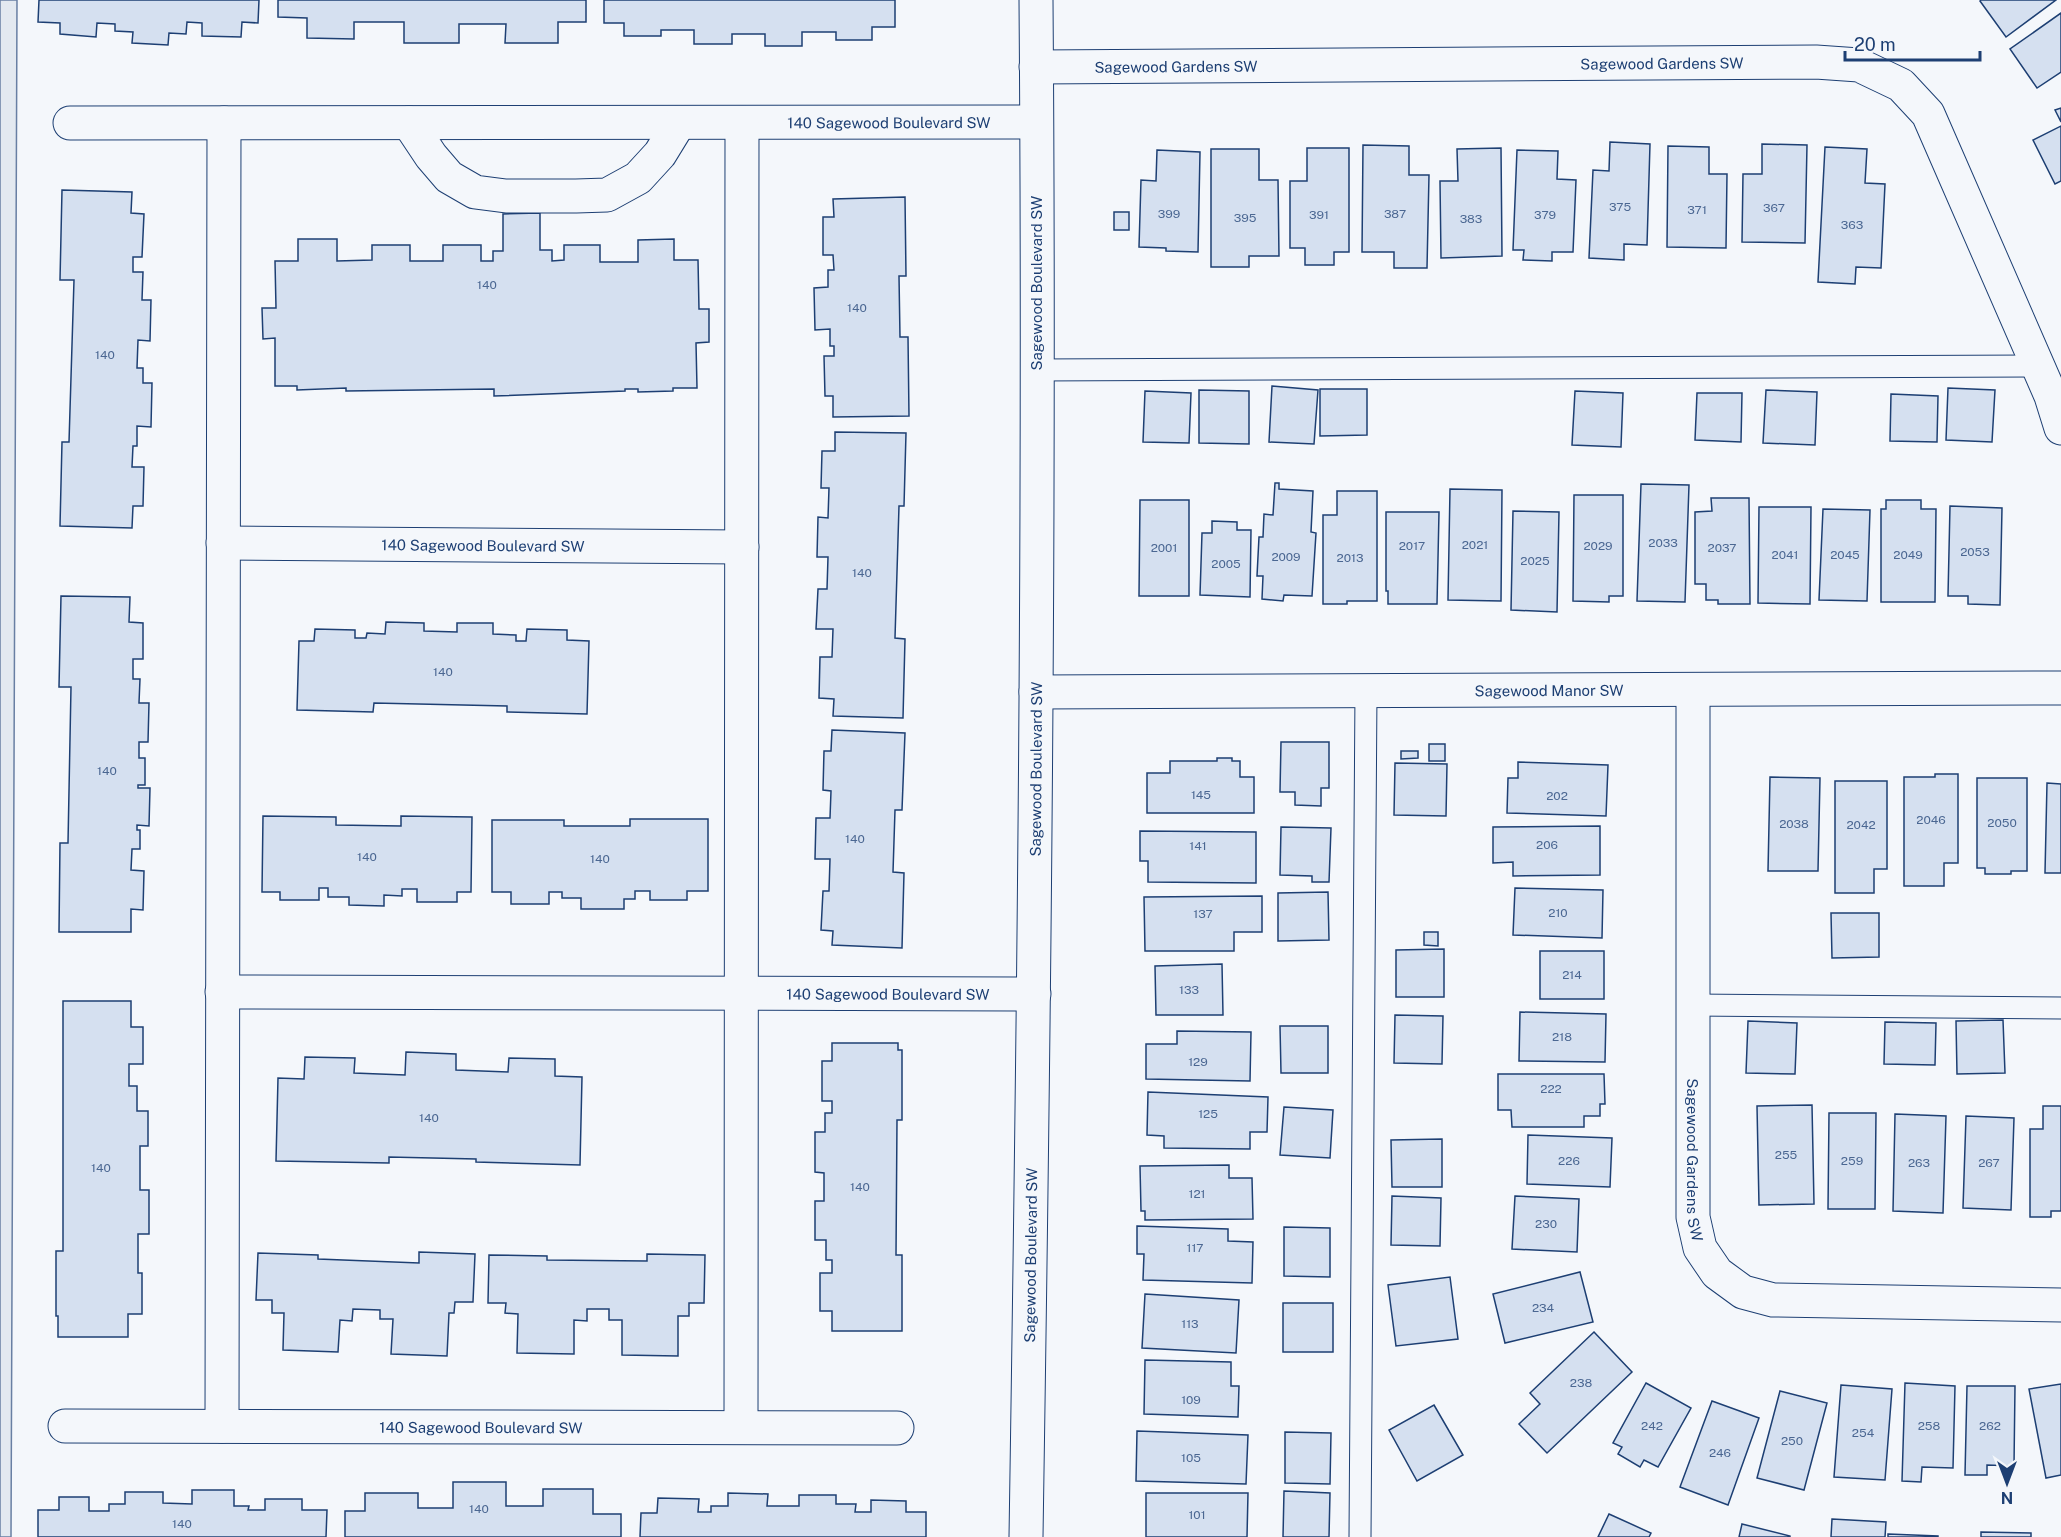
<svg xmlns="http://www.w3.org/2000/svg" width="2061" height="1537" viewBox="0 0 2061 1537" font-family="'Public Sans',sans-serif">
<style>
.green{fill:#e3e9f0;stroke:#687fa3;stroke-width:1.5}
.building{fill:#d5e0f0;stroke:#1d3f73;stroke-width:1.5}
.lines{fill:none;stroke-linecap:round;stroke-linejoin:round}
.lane-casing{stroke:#1d3f73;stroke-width:23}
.street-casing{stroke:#1d3f73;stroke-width:35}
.lane{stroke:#f4f7fb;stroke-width:21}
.street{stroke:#f4f7fb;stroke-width:33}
.labels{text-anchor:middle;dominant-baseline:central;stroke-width:4.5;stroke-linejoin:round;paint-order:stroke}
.number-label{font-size:12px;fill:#4b6792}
.street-label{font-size:15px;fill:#1d3f73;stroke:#f4f7fb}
</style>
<rect width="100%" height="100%" fill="#f4f7fb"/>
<!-- green -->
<path class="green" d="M0,0H17L11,1537H0Z"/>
<!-- building -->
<g class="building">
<path d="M39,0H259L258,23L242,22L241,37L202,36V23L187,22L186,34L169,33L168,45L132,43L133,32L115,31V24L97,23L96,37L60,34V23L38,22Z"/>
<path d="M278,0H586V22H558V43H505L506,24H459V43H404V22H354V39L307,38V18L278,17Z"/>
<path d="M604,0H895V27H872V40H836V32H802V46H765V34H732V44H694V30H661V36H624V23H604Z"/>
<path d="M1981,0H2056L2006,37L1980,1Z"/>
<path d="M2061,13V72L2037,88L2010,49Z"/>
<path d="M2061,108V122L2055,110Z"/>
<path d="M2061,126V181L2055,184L2033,140Z"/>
<path d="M1610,142L1650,144L1647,245L1624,244V260L1589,258L1593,170L1609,171Z"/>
<path d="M1762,144L1807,145L1805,243L1742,242L1743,174H1762Z"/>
<path d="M1363,145L1409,146V175H1429L1427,268H1394V252H1362Z"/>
<path d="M1668,146L1709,147V174H1727L1726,248L1667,247Z"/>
<path d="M1825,147L1867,149L1865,183L1885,184L1881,268L1856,267L1855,284L1818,282Z"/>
<path d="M1307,148H1349V252H1334V265H1305V248H1290V181H1307Z"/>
<path d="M1501,148L1502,256L1441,258L1440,181H1458L1457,149Z"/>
<path d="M1211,149H1259V180H1278L1279,256H1249V267H1211Z"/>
<path d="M1157,150L1200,152L1198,252L1166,251V248L1139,247L1141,180L1156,181Z"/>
<path d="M1517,150L1558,151L1557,179L1576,180L1573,252H1552V261L1523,260L1524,250H1513Z"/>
<path d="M62,190L132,192L131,213L144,214L142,257H133V272H143L142,300H151L150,341L138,340L137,368H143V383H152L151,427L137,426V446H133L132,467H144L143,506H133L132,528L60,526L62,442H69L74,280H60Z"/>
<path d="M905,197L906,276H899L900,337H908L909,416L833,417V396H825L824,356H834V346H830V329L815,330L814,288L828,287V270H834L833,255H823V217H834L833,199Z"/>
<rect x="1114" y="212" width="15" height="18"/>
<path d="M540,213V250H552V261L564,260V245H600V262H638V240L674,239V260H698L699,309H709V342L696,343L697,388H673V391L638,392V389H625V391L494,396V389L346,391V388L297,390V386H275V338L263,339L262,308H276L275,261H298V239H337V261L372,260V245H410V261H443V245H481V261H493V251H503V214Z"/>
<path d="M1272,386L1318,390L1314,444L1269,442Z"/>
<path d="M1948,388L1995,390L1992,442L1946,440Z"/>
<path d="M1320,389H1367V435L1320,436Z"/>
<path d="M1199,390L1249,391V444L1199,443Z"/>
<path d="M1766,390L1817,392L1815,445L1763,443Z"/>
<path d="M1145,391L1191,393L1189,443L1143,442Z"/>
<path d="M1575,391L1623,393L1621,447L1572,445Z"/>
<path d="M1697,393H1742L1741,442L1695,440Z"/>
<path d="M1891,394L1938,396L1937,442L1890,441Z"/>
<path d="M835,432L906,433L904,506H899L895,638L905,639L903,718L833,716L834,699L819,698L820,657H832L833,629H816L818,589H827L828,557H817L818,517L828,518L829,488H821L822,451H835Z"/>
<path d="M1275,483H1279V489L1313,491L1311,532L1316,533L1312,596L1284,595L1283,601L1262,599L1263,576H1257L1259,537H1263L1264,514L1273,515Z"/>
<path d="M1641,484L1689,485L1685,602L1637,601Z"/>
<path d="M1450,489L1502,490L1501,601L1448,600Z"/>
<path d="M1337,491H1377V601H1347V604H1323V515H1337Z"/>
<path d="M1574,495H1623V596H1609V602L1573,601Z"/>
<path d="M1711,498H1749L1750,604H1718V600H1706V584H1695V512L1712,511Z"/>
<path d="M1140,500H1189V596H1139Z"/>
<path d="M1886,500H1921V509H1936L1935,602H1881V509H1886Z"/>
<path d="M1950,506L2002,508L2000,605L1968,604V596H1948Z"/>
<path d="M1759,507H1811L1810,604L1758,603Z"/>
<path d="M1823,509L1870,510L1867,601L1819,600Z"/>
<path d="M1513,511L1559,512L1557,612L1511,610Z"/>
<path d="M1386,512H1439L1437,604H1388V591H1386Z"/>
<path d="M1212,521L1237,522V530H1251L1250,597L1200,595L1202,533H1212Z"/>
<path d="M61,596L130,597L129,622L143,623V659H133V679H140L139,703H149L148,742H139V758H145V785H138V788H150L149,826L137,825V830H140V849H132L131,870L144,871L143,910L131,909V932H59L60,843H68L71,687H59Z"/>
<path d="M386,622L424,623V631L457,632V623H493V634L516,635V641H526L527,629L567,630V640L589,641L587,714L507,712V706L374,703L373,712L297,710L299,641H314L315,629L355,630V638H366L367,633L385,634Z"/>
<path d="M832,730L905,733L902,810H895L893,872L904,873L902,948L832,945L833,931L821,930L823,891H829L830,859H815L816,818H830L831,791L823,790L824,751H831Z"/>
<path d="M1281,742H1329V788H1321V806L1295,805V792H1280Z"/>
<rect x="1429" y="744" width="16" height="17"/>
<path d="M1401,751H1418V758L1401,759Z"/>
<path d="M1217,758H1232V761H1240V777H1254V813H1147V773H1170V761H1217Z"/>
<path d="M1518,762L1608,765L1606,816L1507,813L1508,778H1518Z"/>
<path d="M1395,763L1447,764L1446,816L1394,815Z"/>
<path d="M1935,774H1958V863H1944V886H1904V777H1935Z"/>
<path d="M1770,777L1820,778L1818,871H1768Z"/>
<path d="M1977,778H2027V871H2011V874H1985V868H1977Z"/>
<path d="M1835,781H1887V869H1874V893H1835Z"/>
<path d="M2047,783L2061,784V873H2045Z"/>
<path d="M263,816L336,817V825L401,826V816L472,817L471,892H457V902H417V889H402V896L384,895V906L349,905V897H328V888H319V900H280V892H262Z"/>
<path d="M630,819H708V891H687V900H650V891H635V899H624V909H581V898H562V892H549V904H511V892H492V820H564V826H630Z"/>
<path d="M1600,826V875L1513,876V862L1493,863V827Z"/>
<path d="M1281,827L1331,828L1329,882H1312V876L1280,875Z"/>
<path d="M1140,831L1256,832V883L1148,882V861H1140Z"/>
<path d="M1515,888L1603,890L1602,938L1513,935Z"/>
<path d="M1328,892L1329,940L1278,941V893Z"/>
<path d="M1262,896V932H1234V951H1145L1144,897Z"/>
<path d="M1831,913H1879V957L1832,958Z"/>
<path d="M1424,932H1438V946L1424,945Z"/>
<path d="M1444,949V997H1396V950Z"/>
<rect x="1540" y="951" width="64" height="48"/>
<path d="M1222,964L1223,1015H1156L1155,966Z"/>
<path d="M63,1001H131V1027H143V1064H129V1086H137V1111H148V1146H140V1190H149V1234H138V1273H142V1314H128V1337H58V1316H56V1251H63Z"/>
<path d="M1520,1012L1606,1014L1605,1062L1519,1061Z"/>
<path d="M1395,1015L1443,1016L1442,1064L1394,1063Z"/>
<path d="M2003,1020L2005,1073L1957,1074L1956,1021Z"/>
<path d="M1748,1021L1797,1023L1795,1074L1746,1073Z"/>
<path d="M1885,1022L1936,1023L1935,1065L1884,1064Z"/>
<path d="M1280,1026H1328V1073H1281Z"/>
<path d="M1177,1031L1251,1032L1250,1081L1146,1079V1044H1177Z"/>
<path d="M832,1043H898V1050H902V1120H897L896,1255H902V1331H832V1311H820V1273H832V1260H826V1240H815V1201H824V1173L815,1172V1132H825V1113H832V1101H822V1061H832Z"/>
<path d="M406,1052L456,1054V1070L508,1072L509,1058L555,1059V1076L582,1077L580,1165L476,1162V1159L389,1157V1163L276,1161L278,1078L304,1079L305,1057L355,1058L354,1073L405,1075Z"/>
<path d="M1498,1074H1604L1605,1104H1600V1116H1584V1127H1512L1511,1110H1498Z"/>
<path d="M1148,1092L1268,1097L1267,1132H1250V1149L1164,1148V1136L1147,1135Z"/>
<path d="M1812,1105L1814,1204L1759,1205L1757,1106Z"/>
<path d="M2043,1106H2061V1211H2051V1217H2030V1129H2043Z"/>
<path d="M1284,1107L1333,1110L1330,1158L1280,1155Z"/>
<path d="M1829,1113H1876L1875,1209H1828Z"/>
<path d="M1895,1114L1946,1116L1943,1213L1893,1211Z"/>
<path d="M1966,1116L2014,1118L2011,1210L1963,1208Z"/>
<path d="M1528,1135L1612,1138L1610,1187L1527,1184Z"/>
<path d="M1442,1139V1187H1392L1391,1140Z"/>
<path d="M1229,1165V1178H1252L1253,1219L1145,1220V1211H1141L1140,1166Z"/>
<path d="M1392,1196L1441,1198L1440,1246L1391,1245Z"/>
<path d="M1515,1196L1579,1199L1577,1252L1512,1249Z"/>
<path d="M1137,1226L1228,1229V1241L1253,1242L1252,1283L1143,1280L1144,1254H1137Z"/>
<path d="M1284,1227L1330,1228V1277L1284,1276Z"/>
<path d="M419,1252L475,1254L473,1302H455L454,1313H449L447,1356L391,1354L393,1319H380V1310L353,1309L352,1321L340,1320L338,1352L283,1350L284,1313H272V1300H256L258,1253L318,1255V1259L419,1263Z"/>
<path d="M647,1254L705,1255L704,1303H689V1316H678V1356L622,1355V1320H609V1309H587V1321L574,1320V1354L517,1353L518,1314L505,1313L506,1303H488L489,1255L547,1256V1260L647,1261Z"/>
<path d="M1580,1272L1593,1322L1505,1343L1493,1294Z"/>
<path d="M1450,1277L1458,1339L1396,1346L1388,1285Z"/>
<path d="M1145,1294L1239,1300L1236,1353L1142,1348Z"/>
<rect x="1283" y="1303" width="50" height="49"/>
<path d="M1594,1332L1632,1372L1547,1453L1519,1424L1540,1404L1530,1393Z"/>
<path d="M1145,1360L1231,1362V1386H1239L1238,1417L1144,1414Z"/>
<path d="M1646,1383L1691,1408L1658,1467L1644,1460L1640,1467L1618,1454L1622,1447L1613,1443Z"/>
<path d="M1905,1383L1955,1386L1953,1468L1922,1467L1921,1482L1902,1481Z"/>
<path d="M2061,1384V1475L2046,1478L2029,1389Z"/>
<path d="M1841,1385L1892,1389L1885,1480L1834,1477Z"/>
<path d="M1967,1386H2015L2014,1466L1987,1465V1475H1965Z"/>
<path d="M1780,1391L1827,1403L1804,1490L1757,1478Z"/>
<path d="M1712,1401L1759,1418L1728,1505L1680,1487Z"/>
<path d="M1434,1405L1463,1455L1417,1481L1389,1430Z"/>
<path d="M1137,1431L1248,1435L1246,1484L1136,1481Z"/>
<path d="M1285,1432L1331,1433L1330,1484L1285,1483Z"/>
<path d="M453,1482H506V1506H543V1489H593V1514H621V1537H345V1511H365V1493H418V1508H453Z"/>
<path d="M192,1490H234V1506H249L248,1510H265V1499H302V1510H327L326,1537H38V1510H59V1497H89V1511H109V1504H125V1492H163V1503L192,1504Z"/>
<path d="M1284,1491L1330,1493L1329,1537H1283Z"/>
<path d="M728,1493L768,1494L767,1506H799V1495H836V1504H856L855,1512H871V1500L906,1501V1512H926V1537H640L641,1513H657L658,1498L699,1499L698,1512H711V1506H728Z"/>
<path d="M1146,1493H1248L1247,1537H1146Z"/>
<path d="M1609,1514L1651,1533L1649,1537H1598Z"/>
<path d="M1832,1519L1886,1522L1885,1537H1831Z"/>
<path d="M1742,1524L1790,1536V1537H1739Z"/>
<path d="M1981,1532L2031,1533V1537H1981Z"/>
<path d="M1888,1534L1938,1536V1537H1888Z"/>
</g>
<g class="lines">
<defs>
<g id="lane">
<path d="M1036,370L2038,366"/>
<path d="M1693,1005L2061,1008"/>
<path d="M1360,1537L1366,691"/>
</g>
<g id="street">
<path id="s1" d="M1036,67L1816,62L1859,65L1901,85L1928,114L2051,396L2061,428"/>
<path id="s2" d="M70,123L1036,122"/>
<path d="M409,123L431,156L449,177L475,192L506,196H576L607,195L638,178L660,154L679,123"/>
<path id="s3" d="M223,543L742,547"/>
<path id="s4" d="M1693,690V1217L1700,1248L1717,1273L1743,1292L1773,1300L2061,1305"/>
<path id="s5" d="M1036,692L2061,688"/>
<path id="s6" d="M222,992L1034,994"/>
<path id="s7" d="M65,1426L897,1428"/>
<path d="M222,1426L224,123"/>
<path d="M741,1427L742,123"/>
<path id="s8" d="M1026,1537C1034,1025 1040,512 1036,0"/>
</g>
</defs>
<!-- lane casing -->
<use href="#lane" class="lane-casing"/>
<!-- street casing -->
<use href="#street" class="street-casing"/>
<!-- lane -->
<use href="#lane" class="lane"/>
<!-- street -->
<use href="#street" class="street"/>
</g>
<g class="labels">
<!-- number labels -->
<g class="number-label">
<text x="1620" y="207">375</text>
<text x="1774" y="208">367</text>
<text x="1697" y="210">371</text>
<text x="1169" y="214">399</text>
<text x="1395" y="214">387</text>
<text x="1319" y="215">391</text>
<text x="1545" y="215">379</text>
<text x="1245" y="218">395</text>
<text x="1471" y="219">383</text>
<text x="1852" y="225">363</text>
<text x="487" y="285">140</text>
<text x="857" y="308">140</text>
<text x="105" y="355">140</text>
<text x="1663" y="543">2033</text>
<text x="1475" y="545">2021</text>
<text x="1412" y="546">2017</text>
<text x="1598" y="546">2029</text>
<text x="1164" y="548">2001</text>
<text x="1722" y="548">2037</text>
<text x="1975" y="552">2053</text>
<text x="1785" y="555">2041</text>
<text x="1845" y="555">2045</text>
<text x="1908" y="555">2049</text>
<text x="1286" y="557">2009</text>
<text x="1350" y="558">2013</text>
<text x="1535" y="561">2025</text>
<text x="1226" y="564">2005</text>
<text x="862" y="573">140</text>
<text x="443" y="672">140</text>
<text x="107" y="771">140</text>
<text x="1201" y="795">145</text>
<text x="1557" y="796">202</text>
<text x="1931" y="820">2046</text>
<text x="2002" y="823">2050</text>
<text x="1794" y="824">2038</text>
<text x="1861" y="825">2042</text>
<text x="855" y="839">140</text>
<text x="1547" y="845">206</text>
<text x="1198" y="846">141</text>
<text x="367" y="857">140</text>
<text x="600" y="859">140</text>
<text x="1558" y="913">210</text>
<text x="1203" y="914">137</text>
<text x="1572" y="975">214</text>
<text x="1189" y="990">133</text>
<text x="1562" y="1037">218</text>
<text x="1198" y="1062">129</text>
<text x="1551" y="1089">222</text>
<text x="1208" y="1114">125</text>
<text x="429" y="1118">140</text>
<text x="1786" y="1155">255</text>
<text x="1569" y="1161">226</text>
<text x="1852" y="1161">259</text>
<text x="1919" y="1163">263</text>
<text x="1989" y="1163">267</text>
<text x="101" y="1168">140</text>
<text x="860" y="1187">140</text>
<text x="1197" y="1194">121</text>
<text x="1546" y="1224">230</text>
<text x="1195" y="1248">117</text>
<text x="1543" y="1308">234</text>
<text x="1190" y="1324">113</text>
<text x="1581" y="1383">238</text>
<text x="1191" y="1400">109</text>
<text x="1652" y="1426">242</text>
<text x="1929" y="1426">258</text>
<text x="1990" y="1426">262</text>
<text x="1863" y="1433">254</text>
<text x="1792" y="1441">250</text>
<text x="1720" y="1453">246</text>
<text x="1191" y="1458">105</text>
<text x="479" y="1509">140</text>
<text x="1197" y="1515">101</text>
<text x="182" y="1524">140</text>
</g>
<!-- street labels -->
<g class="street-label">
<text stroke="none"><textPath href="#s1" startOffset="626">Sagewood Gardens SW</textPath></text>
<text stroke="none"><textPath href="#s1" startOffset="140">Sagewood Gardens SW</textPath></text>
<text stroke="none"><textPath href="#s2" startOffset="819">140 Sagewood Boulevard SW</textPath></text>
<text transform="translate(1036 283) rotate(-90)">Sagewood Boulevard SW</text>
<text stroke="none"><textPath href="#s3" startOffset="260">140 Sagewood Boulevard SW</textPath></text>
<text stroke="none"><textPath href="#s5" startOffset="513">Sagewood Manor SW</textPath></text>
<text stroke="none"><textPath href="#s8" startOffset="768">Sagewood Boulevard SW</textPath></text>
<text stroke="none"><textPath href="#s6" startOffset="666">140 Sagewood Boulevard SW</textPath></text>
<text stroke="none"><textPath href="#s4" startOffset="470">Sagewood Gardens SW</textPath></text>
<text stroke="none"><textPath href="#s8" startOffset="282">Sagewood Boulevard SW</textPath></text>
<text stroke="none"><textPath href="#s7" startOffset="416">140 Sagewood Boulevard SW</textPath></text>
</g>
</g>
<!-- north arrow -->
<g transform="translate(2007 1483) rotate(180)" stroke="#f4f7fb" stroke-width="4.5" paint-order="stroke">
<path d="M0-4.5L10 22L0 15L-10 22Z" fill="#1d3f73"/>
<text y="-9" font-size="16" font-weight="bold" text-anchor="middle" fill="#1d3f73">N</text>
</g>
<!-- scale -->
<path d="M1845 51v9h135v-9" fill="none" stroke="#1d3f73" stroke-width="3"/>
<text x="1854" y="51" font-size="18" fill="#1d3f73" stroke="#f4f7fb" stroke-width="4.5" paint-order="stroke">20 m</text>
</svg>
